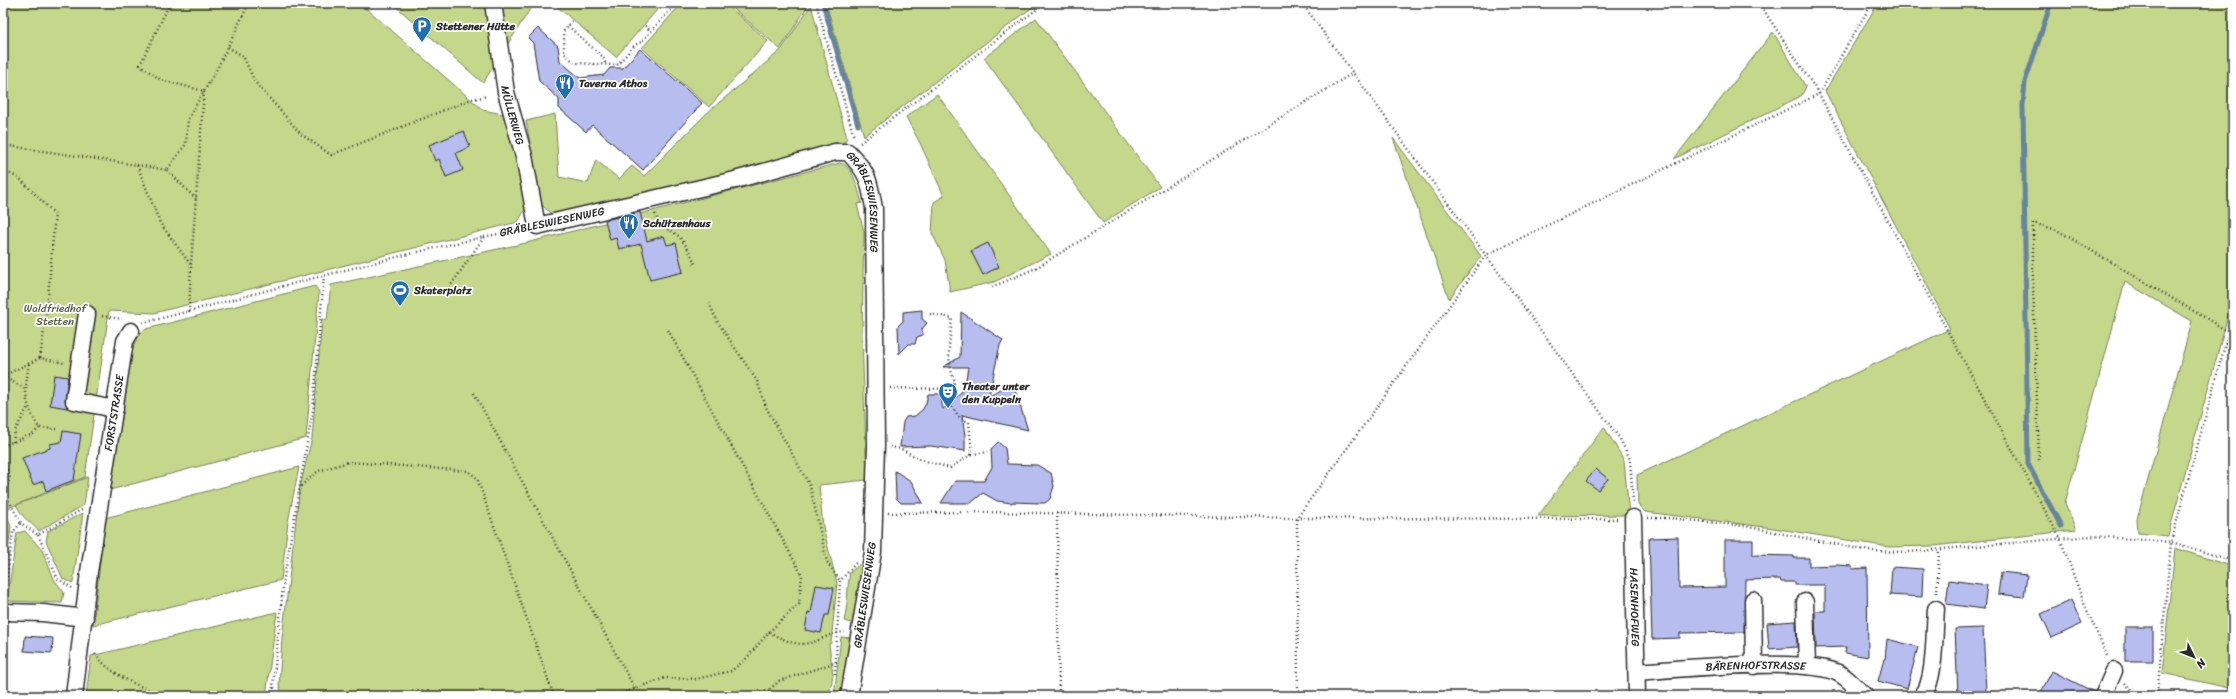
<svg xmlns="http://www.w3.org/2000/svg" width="2236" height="699" viewBox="0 0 2236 699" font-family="Sriracha,sans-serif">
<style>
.green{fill:#c5d78b;stroke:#78815b}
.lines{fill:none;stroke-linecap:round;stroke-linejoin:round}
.stream{stroke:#66859d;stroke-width:5}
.building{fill:#b7bdef;stroke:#2b2b2b}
.minor-casing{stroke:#2b2b2b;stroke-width:19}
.path{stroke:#2b2b2b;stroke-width:2.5;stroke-dasharray:1 3;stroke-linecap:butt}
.minor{stroke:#fff;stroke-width:16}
.labels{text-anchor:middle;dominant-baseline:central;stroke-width:3.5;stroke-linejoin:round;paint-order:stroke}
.poi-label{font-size:11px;font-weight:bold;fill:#2b2b2b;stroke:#fff;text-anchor:start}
.street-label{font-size:11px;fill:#2b2b2b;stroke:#fff}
.park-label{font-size:11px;fill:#595f48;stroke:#fff}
</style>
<rect width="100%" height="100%" fill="#fff"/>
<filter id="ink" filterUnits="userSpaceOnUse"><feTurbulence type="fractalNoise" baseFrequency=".025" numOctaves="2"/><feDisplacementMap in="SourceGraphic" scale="8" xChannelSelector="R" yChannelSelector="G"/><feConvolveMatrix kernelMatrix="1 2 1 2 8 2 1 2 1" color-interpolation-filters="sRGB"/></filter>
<g filter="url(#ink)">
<!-- green -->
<g class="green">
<path d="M3,3H360L483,110L508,115L528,204L518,222L154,313L109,311L85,477L3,510Z"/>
<path d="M392,3H534L483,83Z"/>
<path d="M553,3H663L616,57Z"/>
<path d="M682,3H725L768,41L709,107L642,48Z"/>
<path d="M727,3H808L809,4L780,49Z"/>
<path d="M826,3H1038L864,136Z"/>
<path d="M1878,3H2233V297L2168,536L2138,533L2137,519L2192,321L2125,282L2065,503L2076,530L1934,546L1889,547L1773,528L1645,512L1638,505L1637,475L1950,329L1825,91Z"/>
<path d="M811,5L847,138L843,144L561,216L550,213L541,204L526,121L555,114L559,177L588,183L596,160L619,179L632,166L644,176L707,113L781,50Z"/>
<path d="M1036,18L1160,187L1103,223L984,58Z"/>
<path d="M1773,32L1806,87L1801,96L1674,159Z"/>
<path d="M937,94L1051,254L994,282L950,292L945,260L932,233L934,202L944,196L920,143L906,117Z"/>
<path d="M1393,138L1481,256L1449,299Z"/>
<path d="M840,163C854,166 858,190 862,203L857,204L864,232L862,335L867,480L819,485L823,527L837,583L831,643L829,644L833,675L829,696H283L279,685L282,638L300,486L312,438L322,319L327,320L331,285L526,243Z"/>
<path d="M315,286L319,292L306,438L110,490L133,339L146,329Z"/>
<path d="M1604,427L1624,460L1629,515L1538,516Z"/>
<path d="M299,467L288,522L281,580L93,625L105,518Z"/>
<path d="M88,477L84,505L39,531L23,516L16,505Z"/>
<path d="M6,511L11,527L3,585V512Z"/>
<path d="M83,513L73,583L63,579L46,541L48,531Z"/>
<path d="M25,531L42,550L55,581L64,592L62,603L7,601L17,533Z"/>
<path d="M2175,548L2233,567V689L2162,673Z"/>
<path d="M863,562L854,624L844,621C848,605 847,589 850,572Z"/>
<path d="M277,612L266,696H86L91,656Z"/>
<path d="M841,637L851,638L843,696H834Z"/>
</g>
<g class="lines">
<!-- stream -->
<g class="stream">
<path d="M823,3L858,125"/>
<path d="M2051,3L2025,82L2023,105L2028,464L2061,526"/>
</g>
</g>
<!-- building -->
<g class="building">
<path d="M538,28L558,46L560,61L580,78L604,75L610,68H623L640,49L702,103L643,170L592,125L586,132L559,108V99L539,81L533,43L528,38Z"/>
<path d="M464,131L470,147L456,153L463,170L446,177L439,159L435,161L429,145Z"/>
<path d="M640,212L647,241L664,236L667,245L676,243L683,272L650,280L641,244L619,249L616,238L610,240L605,220Z"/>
<path d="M988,243L999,267L983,275L971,251Z"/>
<path d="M922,310V319L927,323L922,329L923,335L917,337L915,344H909L899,354L898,326L903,321V312Z"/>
<path d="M961,312L1003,340L1000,345L989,396L1013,384L1028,430L962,415L965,435V451L931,446L900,447L903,422L906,417L915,416L923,409L926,403L928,394H940L943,409L961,393L965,385L968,367H943L960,357Z"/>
<path d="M54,375L68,377L65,400L67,408L50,405Z"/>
<path d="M63,431L81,434L74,480L46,491L43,481L33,485L22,458L50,448V444L61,442Z"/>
<path d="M998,442L1005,448L1007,464L1037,465L1051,473L1054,486L1050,499L1045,503H1040L1012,502V503L997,501L983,493L971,503H941L955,481H984L992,467L991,449Z"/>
<path d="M1596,469L1608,479L1598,490L1586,481Z"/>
<path d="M895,471L911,481L923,503H901L896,498Z"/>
<path d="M1678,537L1679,588L1725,587V540H1753V555L1794,556V558H1809V566L1838,565L1852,566V569L1867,568L1868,657L1845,653L1846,647L1816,648L1815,611H1825V585H1795V582H1781L1780,579L1745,580L1744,632L1680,633V638L1652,639L1649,538Z"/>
<path d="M1892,567L1923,569L1922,597L1890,595Z"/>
<path d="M2001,572L2027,575L2024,597L1998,594Z"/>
<path d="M1949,580L1987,585L1984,609L1946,604Z"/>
<path d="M816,585L834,588L829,615H825L821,633L805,630L808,612L811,613Z"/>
<path d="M2071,600L2082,624L2052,638L2041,614Z"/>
<path d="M1796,621L1797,647L1769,649L1767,623Z"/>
<rect x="2125" y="627" width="28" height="34"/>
<path d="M1983,628L1986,692L1958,694L1955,629Z"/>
<path d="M25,636L53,638L52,653L24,651Z"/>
<path d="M1887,639L1918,647L1907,689L1878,681L1884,659H1885Z"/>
<path d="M2052,671L2094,692V696H2039Z"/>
</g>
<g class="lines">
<defs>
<g id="minor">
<path id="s1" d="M493,3L506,92L524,156L537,226L735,180L835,152H848C868,173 869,179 874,208L876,445L873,552L849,696"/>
<path d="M87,314L74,401L115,409"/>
<path id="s2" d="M1633,518L1637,696"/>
<path d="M1753,600L1754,666"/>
<path d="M1805,602L1807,666"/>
<path d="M3,612L43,613L85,618"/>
<path id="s3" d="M1637,672C1676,669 1810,656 1840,674C1849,679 1857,689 1865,696"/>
<path id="s4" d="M74,696L89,572L125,341L131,331"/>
<path d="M1922,696C1936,682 1934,630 1936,609"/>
<path d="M2103,696L2114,671"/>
</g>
</defs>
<!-- minor casing -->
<use href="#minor" class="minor-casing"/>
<!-- path -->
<g class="path">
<path d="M170,3L140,65L161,80L204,91L191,265"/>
<path d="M816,3L854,137"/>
<path d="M1302,3L1620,439L1630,459L1633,502"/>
<path d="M1759,3L1819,94L2060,538L2083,601L2108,658"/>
<path d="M572,21L564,31V53L575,63L617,65L635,45L641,42L677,3"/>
<path d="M568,26L603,57L606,65"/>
<path d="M645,26L651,31"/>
<path d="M228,47L243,56L255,82L301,134L331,155L472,99L487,96"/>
<path d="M860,143L1045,3"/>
<path d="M3,145L137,165L160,223L191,265L189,312"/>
<path d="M137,165L167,170L186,144L188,119L218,67L249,3"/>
<path d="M3,170L19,178L55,214L47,309L73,313"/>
<path d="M167,170L196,199"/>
<path d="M655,214C661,231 672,228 681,239C688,247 692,257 696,266"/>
<path d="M992,287L1036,268L1353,73"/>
<path d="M447,291L484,237"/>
<path d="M709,303L717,321L757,381L767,409L810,486L827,562L840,581"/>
<path d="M930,314L952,318C950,341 945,360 955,381L946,399L960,418L969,422L972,454L988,452"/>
<path d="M102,316L122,319"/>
<path d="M143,323C269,291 395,254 523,229"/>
<path d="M2225,344L2233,347"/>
<path d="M40,358L47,309"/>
<path d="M29,364C24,394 24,401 39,428L57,429"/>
<path d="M3,376L40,358L64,363"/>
<path d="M3,376L25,389"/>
<path d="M890,388L951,389"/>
<path d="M474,393L635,689"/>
<path d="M13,442L15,431L28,407"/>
<path d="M3,446L33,434L39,428"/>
<path d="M890,447L901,449L922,460L950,468L972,454"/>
<path d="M3,458L10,478L5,492"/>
<path d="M2039,460L2033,283V223L2057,230L2229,332"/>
<path d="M301,486L318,471L349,462L468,471L477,478L554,696"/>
<path d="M3,490L21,523L38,535L83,509"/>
<path d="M888,513L982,512L1297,518L1617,519"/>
<path d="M1057,513L1059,696"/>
<path d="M1648,518H1669L1744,526L1870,551L1909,552L2091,536L2171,542L2233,561"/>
<path d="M38,535L58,579L72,588"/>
<path d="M1937,593L1939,550"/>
<path d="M4,597L13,532L21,523"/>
<path d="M769,632C788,642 800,649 821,639C830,635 836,632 845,632"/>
<path d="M95,654C112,676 140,687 166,696"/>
<path d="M835,674L840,581L856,563"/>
<path d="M2125,683L2137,696"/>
<path d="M272,696L273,687"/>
<path d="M277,696L273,685L284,578L313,409L324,276"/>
<path d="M614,696L665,678L696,679L731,671L744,661L769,632L799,604L802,575L668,330"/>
<path d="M727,696L731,694L734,696"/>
<path d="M749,696L769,690"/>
<path d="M772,696L769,690L779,681L837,662"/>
<path d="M1298,696L1297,518L1486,255L1819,94L1872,3"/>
<path d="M2157,696L2171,542L2233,316"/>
</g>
<!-- minor -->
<use href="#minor" class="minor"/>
</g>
</g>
<!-- icons -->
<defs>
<symbol id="parking-pin" viewBox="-11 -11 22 30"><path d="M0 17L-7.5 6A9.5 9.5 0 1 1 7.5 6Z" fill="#1f6fb2" stroke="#fff"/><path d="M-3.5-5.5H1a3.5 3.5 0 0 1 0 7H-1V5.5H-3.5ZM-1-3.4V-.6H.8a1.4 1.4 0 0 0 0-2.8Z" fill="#fff"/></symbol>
<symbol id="restaurant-pin" viewBox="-11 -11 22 30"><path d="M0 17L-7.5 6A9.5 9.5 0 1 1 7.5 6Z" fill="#1f6fb2" stroke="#fff"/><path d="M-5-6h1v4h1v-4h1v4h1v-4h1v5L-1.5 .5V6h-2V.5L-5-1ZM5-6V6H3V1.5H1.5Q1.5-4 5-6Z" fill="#fff"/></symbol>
<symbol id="stadium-pin" viewBox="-11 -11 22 30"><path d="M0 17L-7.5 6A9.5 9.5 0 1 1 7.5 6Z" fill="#1f6fb2" stroke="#fff"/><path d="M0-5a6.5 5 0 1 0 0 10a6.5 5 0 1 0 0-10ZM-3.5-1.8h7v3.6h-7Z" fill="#fff"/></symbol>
<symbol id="theatre-pin" viewBox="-11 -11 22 30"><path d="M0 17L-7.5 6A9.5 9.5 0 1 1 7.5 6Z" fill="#1f6fb2" stroke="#fff"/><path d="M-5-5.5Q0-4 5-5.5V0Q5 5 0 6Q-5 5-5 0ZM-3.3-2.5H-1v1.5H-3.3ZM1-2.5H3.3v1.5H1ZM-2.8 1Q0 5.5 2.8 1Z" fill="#fff"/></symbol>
</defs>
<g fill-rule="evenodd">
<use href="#parking-pin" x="411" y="15" width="22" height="30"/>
<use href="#restaurant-pin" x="554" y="72" width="22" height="30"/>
<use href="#restaurant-pin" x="618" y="212" width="22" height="30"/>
<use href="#stadium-pin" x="389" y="279" width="22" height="30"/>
<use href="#theatre-pin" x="937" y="381" width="22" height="30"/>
</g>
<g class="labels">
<!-- poi labels -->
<g class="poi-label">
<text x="436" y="26">Stettener Hütte</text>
<text x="579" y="83">Taverna Athos</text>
<text x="643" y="223">Schützenhaus</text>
<text x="414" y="290">Skaterplatz</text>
<text x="962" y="386">Theater unter<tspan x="962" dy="13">den Kuppeln</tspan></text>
</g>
<!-- street labels -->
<g class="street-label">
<text stroke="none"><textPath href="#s1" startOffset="114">MÜLLERWEG</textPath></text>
<text stroke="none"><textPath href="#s1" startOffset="602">GRÄBLESWIESENWEG</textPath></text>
<text transform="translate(552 222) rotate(-12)">GRÄBLESWIESENWEG</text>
<text stroke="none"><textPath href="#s4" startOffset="286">FORSTSTRASSE</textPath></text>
<text transform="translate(865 595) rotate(-82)">GRÄBLESWIESENWEG</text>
<text stroke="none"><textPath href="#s2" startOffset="89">HASENHOFWEG</textPath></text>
<text stroke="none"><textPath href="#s3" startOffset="119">BÄRENHOFSTRASSE</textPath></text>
</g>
<!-- park labels -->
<g class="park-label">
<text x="55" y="308">Waldfriedhof<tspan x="55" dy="13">Stetten</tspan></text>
</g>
</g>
<!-- margin -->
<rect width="2236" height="699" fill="none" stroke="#fff" stroke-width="16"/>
<rect x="8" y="8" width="2220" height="683" fill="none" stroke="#2b2b2b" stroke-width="1.5" filter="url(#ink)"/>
<!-- north arrow -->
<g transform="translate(2194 657) rotate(133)" stroke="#ffffff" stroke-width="3" paint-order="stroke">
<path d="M0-3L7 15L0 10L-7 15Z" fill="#2b2b2b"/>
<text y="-6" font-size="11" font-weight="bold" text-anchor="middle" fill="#2b2b2b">N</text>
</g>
</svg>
